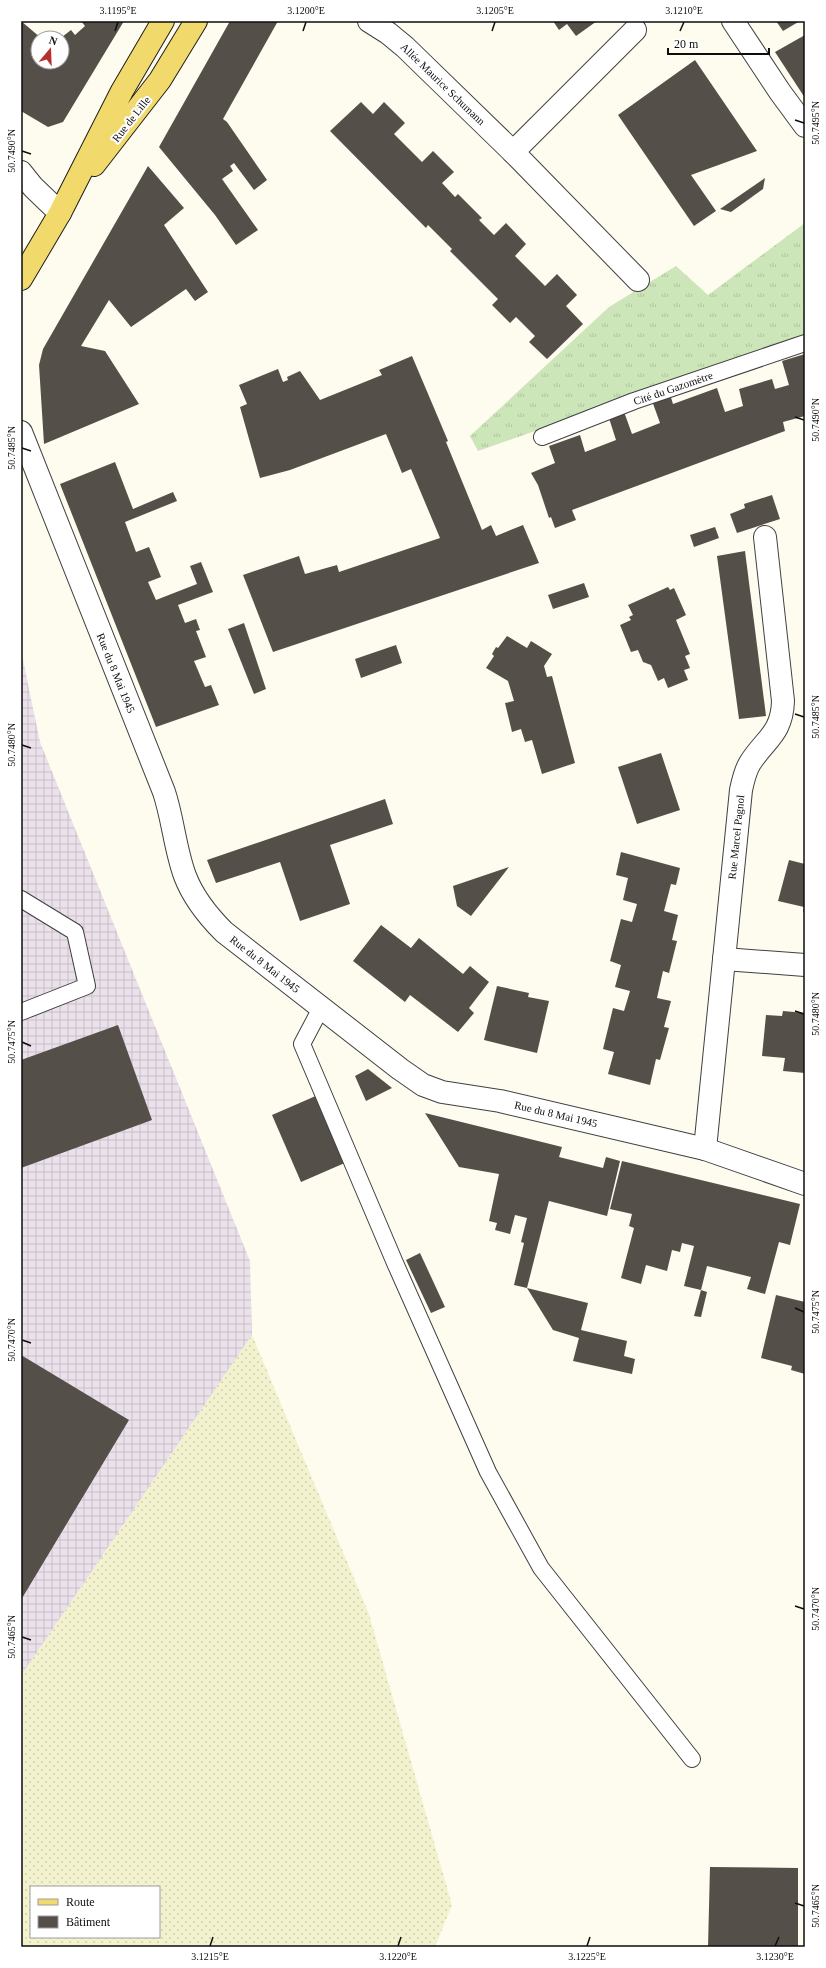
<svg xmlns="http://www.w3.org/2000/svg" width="826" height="1968" viewBox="0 0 826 1968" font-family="'Times New Roman',serif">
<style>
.industrial{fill:url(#industrial-grid)}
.farmland{fill:url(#farmland-dots);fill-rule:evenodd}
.grass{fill:url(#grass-tufts)}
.building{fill:#554f4a}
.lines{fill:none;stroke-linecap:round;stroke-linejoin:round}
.lane-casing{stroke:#404040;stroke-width:18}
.street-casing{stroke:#404040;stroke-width:24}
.primary-casing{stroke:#1e1e1e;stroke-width:24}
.lane{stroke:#fff;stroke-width:16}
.street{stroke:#fff;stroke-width:22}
.primary{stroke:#f1da6b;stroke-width:22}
.ticks{fill:none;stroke:#0d0d0d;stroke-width:1.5}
.labels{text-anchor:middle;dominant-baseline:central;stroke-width:4;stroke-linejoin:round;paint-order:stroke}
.street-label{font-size:11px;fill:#0d0d0d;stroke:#fff}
.neatline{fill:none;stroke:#0d0d0d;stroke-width:1.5}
.ticks-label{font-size:10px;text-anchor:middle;fill:#0d0d0d}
</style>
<defs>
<pattern id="industrial-grid" width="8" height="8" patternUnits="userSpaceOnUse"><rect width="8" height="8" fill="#ebe1eb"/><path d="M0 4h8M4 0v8" fill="none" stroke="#c8c0c8"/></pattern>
<pattern id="farmland-dots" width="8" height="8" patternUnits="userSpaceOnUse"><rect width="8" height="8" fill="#f2f2cf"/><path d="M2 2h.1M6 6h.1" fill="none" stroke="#ceceb1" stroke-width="1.8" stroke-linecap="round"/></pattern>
<pattern id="grass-tufts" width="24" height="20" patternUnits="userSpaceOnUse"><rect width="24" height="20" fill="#cde6b9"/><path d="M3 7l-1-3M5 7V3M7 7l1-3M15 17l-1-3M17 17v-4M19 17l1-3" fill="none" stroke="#afc49e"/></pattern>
</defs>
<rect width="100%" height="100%" fill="#fefcee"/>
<!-- industrial -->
<path class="industrial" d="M21,650L40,742L250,1261L252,1335L21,1676Z"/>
<!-- farmland -->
<path class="farmland" d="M252,1335L369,1614L452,1905L435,1947H21V1676ZM31,1887H159V1937H31Z"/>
<!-- grass -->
<path class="grass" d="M805,223V336L478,451L470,436L609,307L676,266L708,295Z"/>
<!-- building -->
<g class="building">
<path d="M21,21L41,38H38V62H62V37L71,30L75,35L85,26L81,21H124L63,122L48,127L21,111Z"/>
<path d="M230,21H278L223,119L227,122L267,180L254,190L234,163L230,166L233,171L222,179L258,230L236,245L215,215L159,147Z"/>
<path d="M553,21H597L576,36L567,24L559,30Z"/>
<path d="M776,21H800L783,31Z"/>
<path d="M805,35V98L775,52Z"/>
<path d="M695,60L757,151L691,175L716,211L694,226L618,115Z"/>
<path d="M361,102L373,114L384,102L405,123L394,134L422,162L433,151L454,172L442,183L455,197L458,194L482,218L479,220L494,235L506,223L526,244L515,256L545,286L557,274L577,295L566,306L583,324L547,359L529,342L535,336L516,317L510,323L492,305L498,299L450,251L452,249L428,225L426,228L330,131Z"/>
<path d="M148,166L184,208L164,225L208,292L195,301L186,289L131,327L109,300L81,346L105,351L139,404L44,444L39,365L43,349Z"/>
<path d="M765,178L763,189L731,212L720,209Z"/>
<path d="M805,354V416L783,422L785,431L572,510L576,520L555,528L551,517L549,518L538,485L531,473L555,463L549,446L580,435L585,452L616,440L608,415L623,409L632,434L660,423L651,398L669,391L673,404L717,388L725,412L743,406L739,389L772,379L775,389L789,385L782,361Z"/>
<path d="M412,356L448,441L446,442L482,530L491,525L496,536L523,525L539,563L273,652L243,575L299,556L305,574L337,565L339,572L440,538L411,469L402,473L386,434L290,470L260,478L240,407L247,404L239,385L278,369L283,382L288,380L287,377L300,371L320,400L382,375L379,370Z"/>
<path d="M115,462L133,509L173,492L177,501L125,522L136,552L149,547L161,577L148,582L156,600L197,584L190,566L201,562L213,592L178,605L185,623L196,619L200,630L196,631L206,657L194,661L205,687L211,685L219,705L156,727L60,484Z"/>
<path d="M772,495L780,519L737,533L730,514L745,508L744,504Z"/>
<path d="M715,527L719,538L694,547L690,535Z"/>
<path d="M745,551L766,716L739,719L717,556Z"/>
<path d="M584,583L589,597L553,609L548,595Z"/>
<path d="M668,587L670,590L674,588L686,615L676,620L690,654L685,656L690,668L684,670L688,680L668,688L664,678L658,681L651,665L643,662L638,650L631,652L620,625L631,620L629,617L633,615L628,605Z"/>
<path d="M244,623L266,689L254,694L228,629Z"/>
<path d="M507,636L527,648L531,641L552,654L544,666L547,677L552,676L575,763L542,774L532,740L525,742L521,729L512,732L505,703L514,701L508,681L486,668L494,656L492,654L496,647L498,648Z"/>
<path d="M396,645L402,663L361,678L355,659Z"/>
<path d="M661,753L680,810L637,824L618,767Z"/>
<path d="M385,799L393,824L330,845L350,904L300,921L280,862L216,883L207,860Z"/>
<path d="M621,852L680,868L676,885L671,884L664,911L678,915L672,940L677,941L669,973L663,971L657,998L671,1001L664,1027L669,1028L660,1060L656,1059L650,1085L608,1074L614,1052L603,1049L613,1008L624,1011L630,991L615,987L621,965L610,961L621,919L632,922L637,904L623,900L628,878L616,875Z"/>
<path d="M789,860L805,864V912H803L804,907L778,901Z"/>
<path d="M509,867L471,916L457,906L453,886Z"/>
<path d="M381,925L411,948L419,938L463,974L470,966L489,982L469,1008L474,1013L458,1032L410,995L405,1002L353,961Z"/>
<path d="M497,986L529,993L528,997L549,1001L537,1053L484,1040Z"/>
<path d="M783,1011L805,1013V1073L783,1071L785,1058L762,1056L766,1015L782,1016Z"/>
<path d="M118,1025L152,1120L21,1168V1060Z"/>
<path d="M368,1069L392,1088L366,1101L355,1076Z"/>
<path d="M318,1095L347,1162L301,1182L272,1115Z"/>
<path d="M425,1113L562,1147L559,1157L603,1168L606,1157L620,1161L607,1216L549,1201L527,1288L514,1285L524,1243L521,1242L527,1218L515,1215L510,1234L495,1230L497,1223L489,1221L499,1174L459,1167Z"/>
<path d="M622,1161L800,1204L790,1245L779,1242L765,1294L747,1289L751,1277L707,1266L701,1290L684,1286L694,1246L682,1243L680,1252L672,1250L667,1271L646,1265L641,1284L621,1278L634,1228L629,1226L632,1214L610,1209Z"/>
<path d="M420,1253L445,1307L431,1313L406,1260Z"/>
<path d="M527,1288L588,1303L581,1330L627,1341L624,1356L635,1359L632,1374L573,1361L579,1338L553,1330Z"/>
<path d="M701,1290L707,1292L701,1317L694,1316Z"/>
<path d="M776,1295L805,1302V1374L791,1370L792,1366L761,1358Z"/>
<path d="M21,1355L129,1420L21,1600Z"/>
<path d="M710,1867L798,1868V1947H708Z"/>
</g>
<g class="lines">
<defs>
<g id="lane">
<path d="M542,437L634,401L805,343"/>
<path d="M21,899L75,932L87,986L21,1012"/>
<path d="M321,1008L302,1044L395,1263L488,1472L541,1568L692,1759"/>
</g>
<g id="street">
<path d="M369,21L388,33L405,47L513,152L638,280"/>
<path d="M733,21L780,92L805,126"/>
<path d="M513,152L635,30"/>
<path d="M21,172L33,187L60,213"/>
<path d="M21,432L164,792C173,819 175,849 185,876C193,897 208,916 224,932L400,1069L423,1085L442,1092L500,1101L705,1149L805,1184"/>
<path d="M724,959L805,965"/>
<path d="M705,1149L741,790C743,781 745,771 750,763C765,739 782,734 783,701L765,537"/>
</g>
<g id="primary">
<path d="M94,165L160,80L196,21"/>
<path d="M21,279L60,213L122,91L163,21"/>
</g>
</defs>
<!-- lane casing -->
<use href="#lane" class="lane-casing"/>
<!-- street casing -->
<use href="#street" class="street-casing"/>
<!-- primary casing -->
<use href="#primary" class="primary-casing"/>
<!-- lane -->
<use href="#lane" class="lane"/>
<!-- street -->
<use href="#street" class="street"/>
<!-- primary -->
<use href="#primary" class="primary"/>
</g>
<!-- ticks -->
<path class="ticks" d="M115,31L118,22M303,31L306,22M492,31L495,22M680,31L684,22M795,120L804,123M22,151L31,154M795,417L804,420M22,448L31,451M795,714L804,717M22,745L31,748M795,1011L804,1014M22,1042L31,1046M795,1308L804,1312M22,1340L31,1343M795,1606L804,1609M22,1637L31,1640M795,1903L804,1906M210,1946L213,1937M398,1946L401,1937M587,1946L590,1937M775,1946L779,1937"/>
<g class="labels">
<!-- street labels -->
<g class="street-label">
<text transform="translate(443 84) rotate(44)">Allée Maurice Schumann</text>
<text transform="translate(131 119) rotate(-52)">Rue de Lille</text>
<text transform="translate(673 388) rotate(-19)">Cité du Gazomètre</text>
<text transform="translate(116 673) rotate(68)">Rue du 8 Mai 1945</text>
<text transform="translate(736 837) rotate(-84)">Rue Marcel Pagnol</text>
<text transform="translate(265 964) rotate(38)">Rue du 8 Mai 1945</text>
<text transform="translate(556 1114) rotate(13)">Rue du 8 Mai 1945</text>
</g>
</g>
<!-- border -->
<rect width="826" height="1968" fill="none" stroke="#ffffff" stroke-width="44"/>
<!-- legend -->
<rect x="30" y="1886" width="130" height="52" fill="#ffffff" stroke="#9e9e9e"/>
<rect x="38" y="1899" width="20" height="6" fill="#f1da6b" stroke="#9e9e9e"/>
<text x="66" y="1906" font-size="12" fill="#0d0d0d">Route</text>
<rect x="38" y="1916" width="20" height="12" fill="#554f4a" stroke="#9e9e9e"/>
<text x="66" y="1926" font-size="12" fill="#0d0d0d">Bâtiment</text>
<!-- north arrow -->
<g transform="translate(50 50) rotate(19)"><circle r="19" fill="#ffffff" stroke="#9e9e9e"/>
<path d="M0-3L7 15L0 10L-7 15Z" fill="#b5302d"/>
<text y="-6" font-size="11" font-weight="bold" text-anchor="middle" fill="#0d0d0d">N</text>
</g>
<!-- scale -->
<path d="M668 48v6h101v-6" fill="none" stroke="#0d0d0d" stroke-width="2"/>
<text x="674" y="48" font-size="12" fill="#0d0d0d" stroke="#ffffff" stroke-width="3" paint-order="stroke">20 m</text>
<rect x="22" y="22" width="782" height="1924" class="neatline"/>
<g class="ticks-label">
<text x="118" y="14">3.1195°E</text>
<text x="306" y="14">3.1200°E</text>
<text x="495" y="14">3.1205°E</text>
<text x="684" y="14">3.1210°E</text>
<text transform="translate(815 123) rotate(-90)" y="4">50.7495°N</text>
<text transform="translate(11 151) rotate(-90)" y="4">50.7490°N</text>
<text transform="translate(815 420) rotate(-90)" y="4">50.7490°N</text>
<text transform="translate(11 448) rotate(-90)" y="4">50.7485°N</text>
<text transform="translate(815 717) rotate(-90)" y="4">50.7485°N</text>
<text transform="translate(11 745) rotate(-90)" y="4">50.7480°N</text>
<text transform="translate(815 1014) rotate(-90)" y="4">50.7480°N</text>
<text transform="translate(11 1042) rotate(-90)" y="4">50.7475°N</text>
<text transform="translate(815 1312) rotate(-90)" y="4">50.7475°N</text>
<text transform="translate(11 1340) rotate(-90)" y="4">50.7470°N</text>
<text transform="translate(815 1609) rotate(-90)" y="4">50.7470°N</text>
<text transform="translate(11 1637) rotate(-90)" y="4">50.7465°N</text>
<text transform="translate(815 1906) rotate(-90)" y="4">50.7465°N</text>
<text x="210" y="1960">3.1215°E</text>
<text x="398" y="1960">3.1220°E</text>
<text x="587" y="1960">3.1225°E</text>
<text x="775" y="1960">3.1230°E</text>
</g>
</svg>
